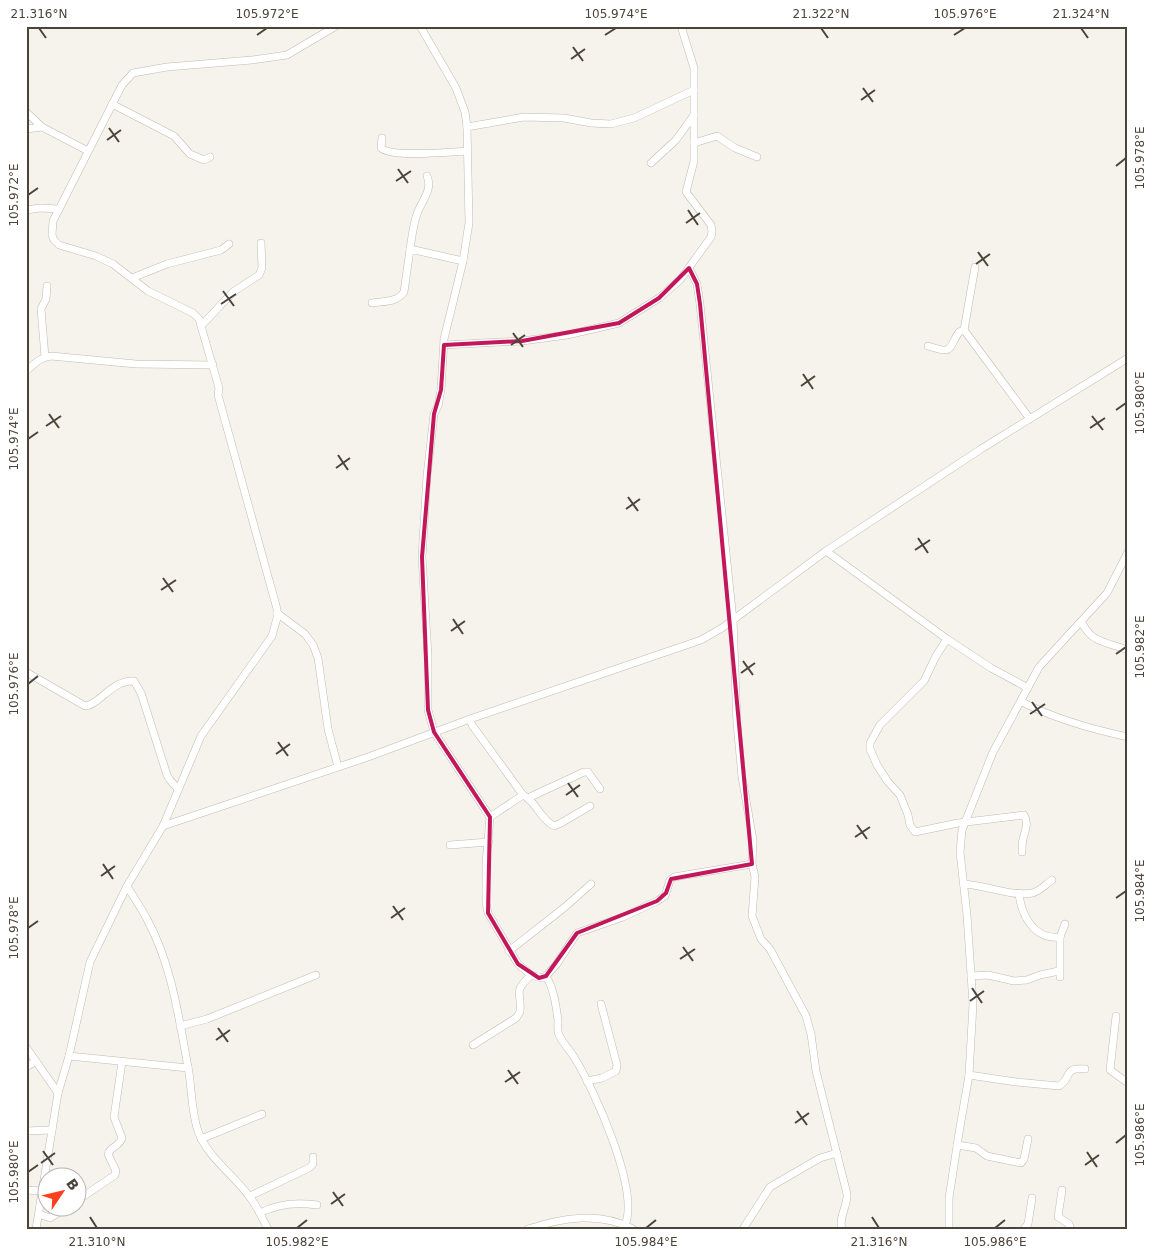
<svg xmlns="http://www.w3.org/2000/svg" width="1154" height="1255" viewBox="0 0 1154 1255" font-family="'DejaVu Sans',sans-serif">
<style>
.lines{fill:none;stroke-linecap:round;stroke-linejoin:round}
.minor-casing{stroke:#c2bbae;stroke-width:8}
.minor{stroke:#fff;stroke-width:7}
.marked{fill:none;stroke:#c2185b;stroke-width:4;stroke-linejoin:round}
.ticks{fill:none;stroke:#4b4439;stroke-width:2}
.neatline{fill:none;stroke:#4b4439;stroke-width:2}
.ticks-label{font-size:12px;text-anchor:middle;fill:#4b4439}
</style>
<rect width="100%" height="100%" fill="#f6f3ec"/>
<g class="lines">
<defs>
<g id="minor">
<path d="M420,26L456,88L465,112L467,127L469,223L463,261L444,339L441,390L438,406L434,414L427,476L422,557L428,656V710L434,732L490,817L486,864V903L488,913L518,964L531,975L542,978L546,976L556,965L577,933L623,917L657,901L665,896L670,880L674,877L752,864"/>
<path d="M112,104L174,136L190,154L204,160L210,157"/>
<path d="M26,112L42,127L88,151"/>
<path d="M467,127L524,117L564,118L591,123L611,124L634,118L694,90"/>
<path d="M26,129L42,127"/>
<path d="M382,138L381,148C392,158 450,152 467,151"/>
<path d="M694,143L717,136L735,148L757,157"/>
<path d="M651,163L676,140L694,115"/>
<path d="M26,210L40,208L59,209"/>
<path d="M410,249C412,237 413,225 417,214C422,200 433,190 427,176"/>
<path d="M975,267L964,330L1030,419"/>
<path d="M689,268L697,284L700,304L733,620L737,723L742,777L753,840L752,864L755,877L752,916L761,939L770,949L806,1016L811,1034L816,1071L847,1194C848,1205 838,1218 842,1229"/>
<path d="M132,278L167,264L221,250L229,244"/>
<path d="M372,303C384,301 396,303 404,292L410,249L463,261"/>
<path d="M202,325L233,292L259,275L262,268L261,243"/>
<path d="M444,345L522,341L567,335L619,323L659,298L680,280L711,237L712,232L711,225L686,192L694,161V68L681,26"/>
<path d="M928,346C953,354 947,351 959,332L964,330"/>
<path d="M45,357L41,309L46,299L47,286"/>
<path d="M26,371C34,364 41,357 51,356L136,364L213,365"/>
<path d="M826,551L947,639L991,668L1028,688"/>
<path d="M277,613L305,634L313,645L318,658L328,729L338,767"/>
<path d="M1081,622C1084,626 1087,632 1091,635C1097,642 1118,646 1128,650"/>
<path d="M947,639L936,656L924,681L880,725L870,743V749L877,765L888,782L900,795L908,815L910,825L915,832L958,823L1024,815C1029,823 1025,831 1023,839C1022,843 1022,848 1022,852"/>
<path d="M26,672L85,706C98,706 113,679 134,681L141,693L167,775L170,780L178,789"/>
<path d="M1022,702C1055,719 1091,729 1128,737"/>
<path d="M470,719L472,725L523,795"/>
<path d="M528,798L584,772H588L600,789"/>
<path d="M490,817L523,795C536,801 540,819 554,826L561,823L590,806"/>
<path d="M163,826L371,756L470,719L701,640L722,628L826,551L981,449L1128,358"/>
<path d="M450,845L489,842"/>
<path d="M964,884C984,885 1013,897 1032,893C1039,892 1046,884 1052,880"/>
<path d="M127,886C134,898 142,909 148,921C172,966 179,1019 188,1067C192,1088 191,1111 198,1131C207,1157 233,1174 249,1196C257,1206 262,1218 268,1229"/>
<path d="M1019,893C1021,915 1034,940 1060,937"/>
<path d="M509,951L565,907L591,884"/>
<path d="M546,976C554,989 556,1006 558,1020C558,1025 557,1031 559,1035C563,1044 570,1050 574,1057C594,1089 640,1190 625,1225"/>
<path d="M971,976L988,975L1014,981L1027,980L1040,975L1059,971"/>
<path d="M1060,977V937L1065,924"/>
<path d="M1116,1016L1110,1070L1128,1083"/>
<path d="M180,1026L207,1019L316,975"/>
<path d="M473,1045L516,1018L520,1012C522,990 512,994 531,975"/>
<path d="M26,1047L58,1093"/>
<path d="M69,1056L188,1068"/>
<path d="M26,1067L35,1062"/>
<path d="M969,1075L1016,1082L1059,1086C1073,1078 1062,1067 1085,1069"/>
<path d="M587,1081L602,1078L616,1071L617,1065L601,1004"/>
<path d="M26,1131L52,1130"/>
<path d="M201,1139L262,1114"/>
<path d="M957,1145L976,1148L987,1156L1021,1163L1024,1159L1028,1139"/>
<path d="M26,1190L43,1191"/>
<path d="M1062,1190L1058,1217L1069,1224L1071,1229"/>
<path d="M250,1196L309,1168L313,1164V1157"/>
<path d="M78,1200L115,1175L116,1171L108,1154C110,1147 120,1146 122,1138L114,1117L122,1062"/>
<path d="M260,1213C277,1204 297,1202 317,1205"/>
<path d="M39,1214L50,1218L66,1208"/>
<path d="M36,1229L58,1093L69,1056L90,962L127,886L163,826L201,736L272,636L277,618V609L218,395L219,388L199,319L193,313L148,291L113,264L96,256L59,245L54,240L52,235L53,221L122,85L133,73L167,67L252,60L287,55L336,26"/>
<path d="M528,1229C562,1218 600,1211 633,1229"/>
<path d="M743,1229L770,1187L820,1158L837,1153"/>
<path d="M949,1229V1198L959,1133L969,1075L973,1004L967,915L960,852L962,830L993,752L1039,667L1107,593L1128,552"/>
<path d="M1024,1229L1028,1224L1032,1198"/>
</g>
</defs>
<!-- minor casing -->
<use href="#minor" class="minor-casing"/>
<!-- minor -->
<use href="#minor" class="minor"/>
</g>
<!-- marked area -->
<path class="marked" d="M689,268L697,284L700,304L752,864L671,879L666,893L657,901L577,933L546,976L539,978L518,964L488,913L490,817L434,732L428,710L422,557L434,414L441,390L444,345L522,341L619,323L659,298Z"/>
<!-- ticks -->
<path class="ticks" d="M39,28L46,38M821,28L828,38M1081,28L1088,38M257,35L267,28M605,35L616,28M954,35L965,28M573,47L583,61M571,59L585,49M863,88L873,102M861,100L875,90M109,128L119,142M107,140L121,130M1116,166L1126,158M398,169L408,183M396,181L411,171M28,195L38,188M688,210L698,225M686,223L700,213M978,252L988,266M976,264L990,254M223,291L234,306M221,304L236,294M513,333L523,347M511,345L525,335M803,374L813,389M801,386L815,376M1116,410L1126,403M49,414L59,428M1092,416L1103,430M46,426L61,416M1090,428L1105,418M28,439L38,432M338,455L348,470M336,468L350,458M628,497L638,511M626,509L640,499M918,538L928,553M915,550L930,540M163,578L173,592M161,590L176,580M453,619L463,634M451,631L465,621M1116,654L1126,647M743,661L753,675M741,673L755,663M28,684L38,676M1032,702L1042,716M1030,714L1045,704M278,742L288,756M276,754L290,744M568,783L578,797M566,795L580,785M857,825L867,839M855,837L870,827M103,864L113,879M101,876L115,866M1116,898L1126,891M393,906L403,920M391,918L405,908M28,928L38,921M683,947L693,961M680,959L695,949M972,988L982,1003M970,1001L984,991M218,1028L228,1042M216,1040L230,1030M508,1070L518,1084M505,1082L520,1072M797,1111L807,1125M795,1123L809,1113M1116,1143L1126,1135M43,1151L53,1165M1087,1152L1097,1167M41,1163L55,1153M1085,1165L1099,1155M28,1172L38,1165M333,1192L343,1206M331,1204L345,1194M90,1217L97,1228M872,1217L879,1228M297,1228L307,1220M646,1228L656,1220M995,1228L1005,1220"/>
<!-- border -->
<rect width="1154" height="1255" fill="none" stroke="#ffffff" stroke-width="55"/>
<!-- north arrow -->
<g transform="translate(62 1192) rotate(55)"><circle r="24" fill="#ffffff" stroke="#b7b4b0"/>
<path d="M0-4L9 19L0 12L-9 19Z" fill="#fc3f1d"/>
<text y="-8" font-size="14" font-weight="bold" text-anchor="middle" fill="#4b4439">B</text>
</g>
<rect x="28" y="28" width="1098" height="1200" class="neatline"/>
<g class="ticks-label">
<text x="39" y="18">21.316°N</text>
<text x="267" y="18">105.972°E</text>
<text x="616" y="18">105.974°E</text>
<text x="821" y="18">21.322°N</text>
<text x="965" y="18">105.976°E</text>
<text x="1081" y="18">21.324°N</text>
<text transform="translate(1140 158) rotate(-90)" y="4">105.978°E</text>
<text transform="translate(14 195) rotate(-90)" y="4">105.972°E</text>
<text transform="translate(1140 403) rotate(-90)" y="4">105.980°E</text>
<text transform="translate(14 439) rotate(-90)" y="4">105.974°E</text>
<text transform="translate(1140 647) rotate(-90)" y="4">105.982°E</text>
<text transform="translate(14 684) rotate(-90)" y="4">105.976°E</text>
<text transform="translate(1140 891) rotate(-90)" y="4">105.984°E</text>
<text transform="translate(14 928) rotate(-90)" y="4">105.978°E</text>
<text transform="translate(1140 1135) rotate(-90)" y="4">105.986°E</text>
<text transform="translate(14 1172) rotate(-90)" y="4">105.980°E</text>
<text x="97" y="1246">21.310°N</text>
<text x="297" y="1246">105.982°E</text>
<text x="646" y="1246">105.984°E</text>
<text x="879" y="1246">21.316°N</text>
<text x="995" y="1246">105.986°E</text>
</g>
</svg>
